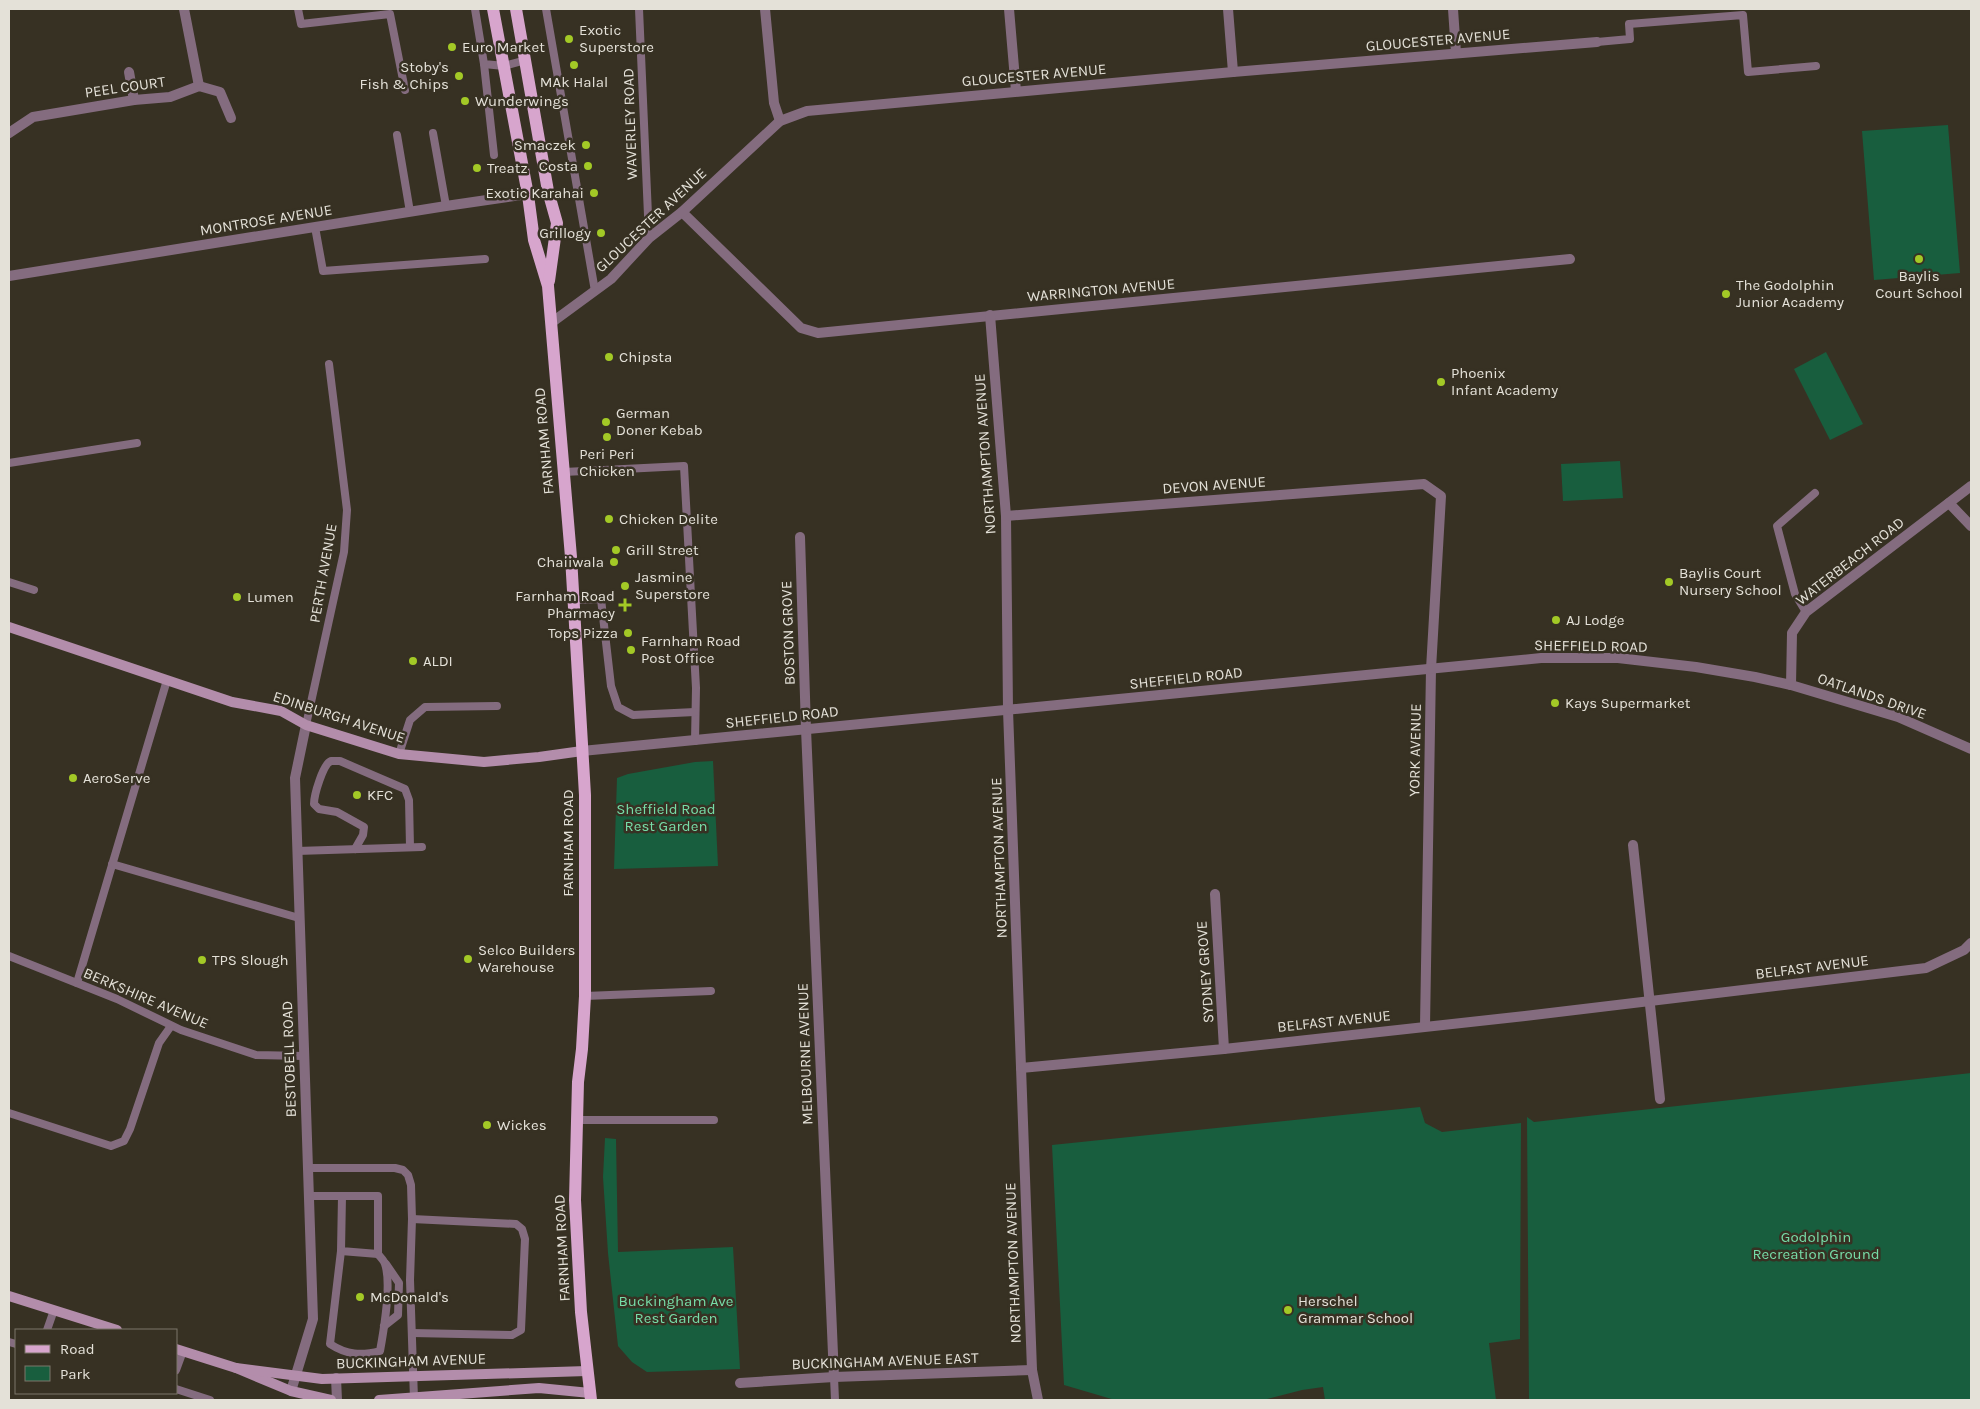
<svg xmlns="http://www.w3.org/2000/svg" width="1980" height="1409" viewBox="0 0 1980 1409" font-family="Karla,sans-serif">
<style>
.green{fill:#185e3e}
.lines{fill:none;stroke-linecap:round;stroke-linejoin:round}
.lane{stroke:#846c7f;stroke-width:8}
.street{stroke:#846c7f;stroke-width:10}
.secondary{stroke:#b38dab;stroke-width:10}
.primary{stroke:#d7a5cd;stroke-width:12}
.poi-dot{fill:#a3c926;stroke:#373123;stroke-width:2}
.labels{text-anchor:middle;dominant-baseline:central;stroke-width:5;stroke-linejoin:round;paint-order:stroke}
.poi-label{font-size:15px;fill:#e4e1d8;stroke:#373123;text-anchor:start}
.street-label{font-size:15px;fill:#e4e1d8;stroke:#373123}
.park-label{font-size:15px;fill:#77dda8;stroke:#373123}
</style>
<rect width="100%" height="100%" fill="#373123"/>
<!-- green -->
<g class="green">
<path d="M1948,125L1960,273L1874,280L1862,131Z"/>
<path d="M1826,352L1863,424L1830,440L1794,369Z"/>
<path d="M1620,461L1623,498L1563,501L1561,464Z"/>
<path d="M713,761L718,866L614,869L617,778L628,774L695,762Z"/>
<path d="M1971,1073V1400H1529L1527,1117L1534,1122Z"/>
<path d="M1420,1107L1425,1123L1442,1132L1521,1123L1520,1339L1489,1343L1496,1400H1325L1323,1387L1302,1390L1263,1400H1115L1064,1385L1052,1145Z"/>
<path d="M605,1138L616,1139L618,1252L733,1247L740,1369L647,1372L632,1362L618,1346L608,1253L603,1177Z"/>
</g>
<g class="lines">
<!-- lane -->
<g class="lane">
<path d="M298,9L301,24L390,14L405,90"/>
<path d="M475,9L484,64L504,66L526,60"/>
<path d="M546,9L595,291"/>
<path d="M639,9L649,238"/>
<path d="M1597,42L1630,39L1629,24L1743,15L1748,72L1816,66"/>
<path d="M484,64L494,155"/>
<path d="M433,133L446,206"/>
<path d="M397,135L410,212"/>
<path d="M315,227L323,271L485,259"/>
<path d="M9,463L137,443"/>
<path d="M564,472L684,466L696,688L695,741"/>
<path d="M9,582L34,590"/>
<path d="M574,600L601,599L611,686L618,707L633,715L695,712"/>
<path d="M1806,612L1795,594L1777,526L1815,493"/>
<path d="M306,725L344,552L347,510L329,364"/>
<path d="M399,754L410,720L425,707L497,706"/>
<path d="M355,849L363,835L364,827L337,812L319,809L314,804C314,795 323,764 331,761C334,761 337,761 340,761L405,789L409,800L410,847"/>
<path d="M297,851L422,847"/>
<path d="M112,864L299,918"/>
<path d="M9,956L117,999L181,1030L256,1055L304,1056"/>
<path d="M77,983L167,680"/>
<path d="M585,996L711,991"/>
<path d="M9,1113L111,1146L124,1141L130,1129L159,1043L171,1026"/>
<path d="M578,1120H714"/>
<path d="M308,1168H395L403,1170L408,1175L411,1185L412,1219L410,1280L414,1399"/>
<path d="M309,1196H378V1254L341,1251L342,1196"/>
<path d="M412,1219L516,1224L522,1229L525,1239L521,1330L512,1335L412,1333"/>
<path d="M341,1251L330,1344C347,1355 361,1356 380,1351C384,1329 392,1284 385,1264C384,1260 380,1257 378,1254"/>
<path d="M384,1326L398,1315L399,1283L386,1264"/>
<path d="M47,1330L54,1310"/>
<path d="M9,1342L16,1344"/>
<path d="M176,1370L183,1351"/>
<path d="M834,1377L835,1400"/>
<path d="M176,1389L210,1400"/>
</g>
<!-- street -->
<g class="street">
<path d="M184,9L199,86"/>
<path d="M765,9L774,103L780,121"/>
<path d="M1009,9L1016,91"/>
<path d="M1228,9L1233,72"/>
<path d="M1453,9L1456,53"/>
<path d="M129,72L134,100"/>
<path d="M9,133L33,117L134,100L170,97L199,86L220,92L231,118"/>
<path d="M682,212L801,328L818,333L1570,259"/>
<path d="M9,276L446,206L548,191"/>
<path d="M990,315L1006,516L1008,710L1032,1370L1038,1400"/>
<path d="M551,323L611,279L649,238L682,212L780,121L807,111L1233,72L1597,42"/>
<path d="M1949,503L1971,526"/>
<path d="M1006,516L1424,484L1441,496L1431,669L1425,1026"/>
<path d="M800,537L806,729L834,1377"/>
<path d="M1791,685L1792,633L1806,612L1971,486"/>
<path d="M582,751L1541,658H1618L1696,667L1755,677L1791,685L1898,717L1971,749"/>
<path d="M1633,845L1660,1099"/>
<path d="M1215,894L1224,1049"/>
<path d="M1021,1068L1224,1049L1525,1016L1926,968L1964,950L1971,943"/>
<path d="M336,1378L337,1400"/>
<path d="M740,1383L834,1377L1032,1370"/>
<path d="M291,1391L313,1319L295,778L306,725"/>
</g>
<!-- secondary -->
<g class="secondary">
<path d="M9,627L232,702L281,711L306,725L399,754L484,762L539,757L582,751"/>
<path d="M9,1296L117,1330"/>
<path d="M176,1349L236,1368L291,1391L331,1400"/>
<path d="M236,1368L322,1379L587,1371"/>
<path d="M379,1400L539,1388L590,1393"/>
</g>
<!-- primary -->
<g class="primary">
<path d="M493,9L528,195L534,240L548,286L571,557L585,795V996L582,1049L578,1082L575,1200L581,1312L591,1400"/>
<path d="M516,9L548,191L557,223L549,281"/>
</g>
</g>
<!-- markers -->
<g class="poi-dot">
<circle cx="569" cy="39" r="5"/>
<circle cx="452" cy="47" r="5"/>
<circle cx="574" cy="65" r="5"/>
<circle cx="459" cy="76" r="5"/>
<circle cx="465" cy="101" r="5"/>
<circle cx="586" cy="145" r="5"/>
<circle cx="588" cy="166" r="5"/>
<circle cx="477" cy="168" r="5"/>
<circle cx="594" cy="193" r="5"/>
<circle cx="601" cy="233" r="5"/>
<circle cx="1919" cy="259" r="5"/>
<circle cx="1726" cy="294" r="5"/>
<circle cx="609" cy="357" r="5"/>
<circle cx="1441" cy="382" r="5"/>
<circle cx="606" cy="422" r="5"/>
<circle cx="607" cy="437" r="5"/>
<circle cx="609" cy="519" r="5"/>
<circle cx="616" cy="550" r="5"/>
<circle cx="614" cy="562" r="5"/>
<circle cx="1669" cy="582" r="5"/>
<circle cx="625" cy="586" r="5"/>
<circle cx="237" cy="597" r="5"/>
<path d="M622.5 597.5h5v5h5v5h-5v5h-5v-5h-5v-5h5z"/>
<circle cx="1556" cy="620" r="5"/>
<circle cx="628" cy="633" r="5"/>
<circle cx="631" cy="650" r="5"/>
<circle cx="413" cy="661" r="5"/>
<circle cx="1555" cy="703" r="5"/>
<circle cx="73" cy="778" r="5"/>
<circle cx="357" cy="795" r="5"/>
<circle cx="468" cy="959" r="5"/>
<circle cx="202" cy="960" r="5"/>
<circle cx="487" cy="1125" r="5"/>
<circle cx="360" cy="1297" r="5"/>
<circle cx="1288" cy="1310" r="5"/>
</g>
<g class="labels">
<!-- poi labels -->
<g class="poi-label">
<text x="579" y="30">Exotic<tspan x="579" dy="17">Superstore</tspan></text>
<text x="462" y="47">Euro Market</text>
<text x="449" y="67" text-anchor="end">Stoby's<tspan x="449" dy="17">Fish &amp; Chips</tspan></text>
<text x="574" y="82" text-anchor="middle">MAk Halal</text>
<text x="475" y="101">Wunderwings</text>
<text x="576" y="145" text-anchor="end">Smaczek</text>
<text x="578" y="166" text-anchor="end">Costa</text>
<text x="487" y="168">Treatz</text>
<text x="584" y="193" text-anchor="end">Exotic Karahai</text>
<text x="591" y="233" text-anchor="end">Grillogy</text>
<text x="1919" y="276" text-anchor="middle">Baylis<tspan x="1919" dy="17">Court School</tspan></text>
<text x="1736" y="285">The Godolphin<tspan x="1736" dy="17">Junior Academy</tspan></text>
<text x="619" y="357">Chipsta</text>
<text x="1451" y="373">Phoenix<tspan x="1451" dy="17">Infant Academy</tspan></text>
<text x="616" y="413">German<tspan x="616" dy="17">Doner Kebab</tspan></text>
<text x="607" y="454" text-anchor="middle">Peri Peri<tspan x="607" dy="17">Chicken</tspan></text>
<text x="619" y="519">Chicken Delite</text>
<text x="626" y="550">Grill Street</text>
<text x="604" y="562" text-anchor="end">Chaiiwala</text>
<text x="1679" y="573">Baylis Court<tspan x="1679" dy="17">Nursery School</tspan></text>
<text x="635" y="577">Jasmine<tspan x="635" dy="17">Superstore</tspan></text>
<text x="615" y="596" text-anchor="end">Farnham Road<tspan x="615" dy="17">Pharmacy</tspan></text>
<text x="247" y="597">Lumen</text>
<text x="1566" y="620">AJ Lodge</text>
<text x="618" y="633" text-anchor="end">Tops Pizza</text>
<text x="641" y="641">Farnham Road<tspan x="641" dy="17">Post Office</tspan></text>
<text x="423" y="661">ALDI</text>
<text x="1565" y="703">Kays Supermarket</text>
<text x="83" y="778">AeroServe</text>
<text x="367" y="795">KFC</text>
<text x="478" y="950">Selco Builders<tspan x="478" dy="17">Warehouse</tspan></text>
<text x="212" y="960">TPS Slough</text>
<text x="497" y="1125">Wickes</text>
<text x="370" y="1297">McDonald's</text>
<text x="1298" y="1301">Herschel<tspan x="1298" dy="17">Grammar School</tspan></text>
</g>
<!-- street labels -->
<g class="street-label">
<text transform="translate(1438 40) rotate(-5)">GLOUCESTER AVENUE</text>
<text transform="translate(1034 75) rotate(-5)">GLOUCESTER AVENUE</text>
<text transform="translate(125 87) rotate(-8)">PEEL COURT</text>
<text transform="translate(630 124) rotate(-92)">WAVERLEY ROAD</text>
<text transform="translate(266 220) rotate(-9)">MONTROSE AVENUE</text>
<text transform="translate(651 220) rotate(-43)">GLOUCESTER AVENUE</text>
<text transform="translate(1101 290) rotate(-5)">WARRINGTON AVENUE</text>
<text transform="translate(544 441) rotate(-95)">FARNHAM ROAD</text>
<text transform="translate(985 454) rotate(-94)">NORTHAMPTON AVENUE</text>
<text transform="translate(1214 485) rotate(-4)">DEVON AVENUE</text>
<text transform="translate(1850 561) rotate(-38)">WATERBEACH ROAD</text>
<text transform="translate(323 573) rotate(-80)">PERTH AVENUE</text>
<text transform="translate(788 633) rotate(-92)">BOSTON GROVE</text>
<text transform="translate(1591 646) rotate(1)">SHEFFIELD ROAD</text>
<text transform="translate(1186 678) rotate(-6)">SHEFFIELD ROAD</text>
<text transform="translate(1872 696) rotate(19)">OATLANDS DRIVE</text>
<text transform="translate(339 717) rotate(18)">EDINBURGH AVENUE</text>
<text transform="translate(782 717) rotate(-6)">SHEFFIELD ROAD</text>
<text transform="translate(1415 750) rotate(-89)">YORK AVENUE</text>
<text transform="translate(568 843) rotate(-90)">FARNHAM ROAD</text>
<text transform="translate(999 858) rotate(-92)">NORTHAMPTON AVENUE</text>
<text transform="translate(1812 967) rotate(-7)">BELFAST AVENUE</text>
<text transform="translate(1205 972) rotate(-94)">SYDNEY GROVE</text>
<text transform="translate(146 998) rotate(23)">BERKSHIRE AVENUE</text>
<text transform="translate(1334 1021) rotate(-6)">BELFAST AVENUE</text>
<text transform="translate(805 1054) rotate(-92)">MELBOURNE AVENUE</text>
<text transform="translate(289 1059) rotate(-92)">BESTOBELL ROAD</text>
<text transform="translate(562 1248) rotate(-93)">FARNHAM ROAD</text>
<text transform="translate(1013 1263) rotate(-92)">NORTHAMPTON AVENUE</text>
<text transform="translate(411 1361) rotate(-2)">BUCKINGHAM AVENUE</text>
<text transform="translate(885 1361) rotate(-2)">BUCKINGHAM AVENUE EAST</text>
</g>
<!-- park labels -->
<g class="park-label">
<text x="666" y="809">Sheffield Road<tspan x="666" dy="17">Rest Garden</tspan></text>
<text x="1816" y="1237">Godolphin<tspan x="1816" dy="17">Recreation Ground</tspan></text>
<text x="676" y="1301">Buckingham Ave<tspan x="676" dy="17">Rest Garden</tspan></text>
</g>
</g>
<!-- border -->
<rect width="1980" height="1409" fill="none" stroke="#e4e1d8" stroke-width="20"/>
<!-- legend -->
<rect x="15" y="1329" width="162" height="65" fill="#373123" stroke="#7c776b"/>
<rect x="25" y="1345" width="25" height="8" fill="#d7a5cd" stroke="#7c776b"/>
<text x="60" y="1354" font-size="15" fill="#e4e1d8">Road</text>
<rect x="25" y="1366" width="25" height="15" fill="#185e3e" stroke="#7c776b"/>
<text x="60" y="1379" font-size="15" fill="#e4e1d8">Park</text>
</svg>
